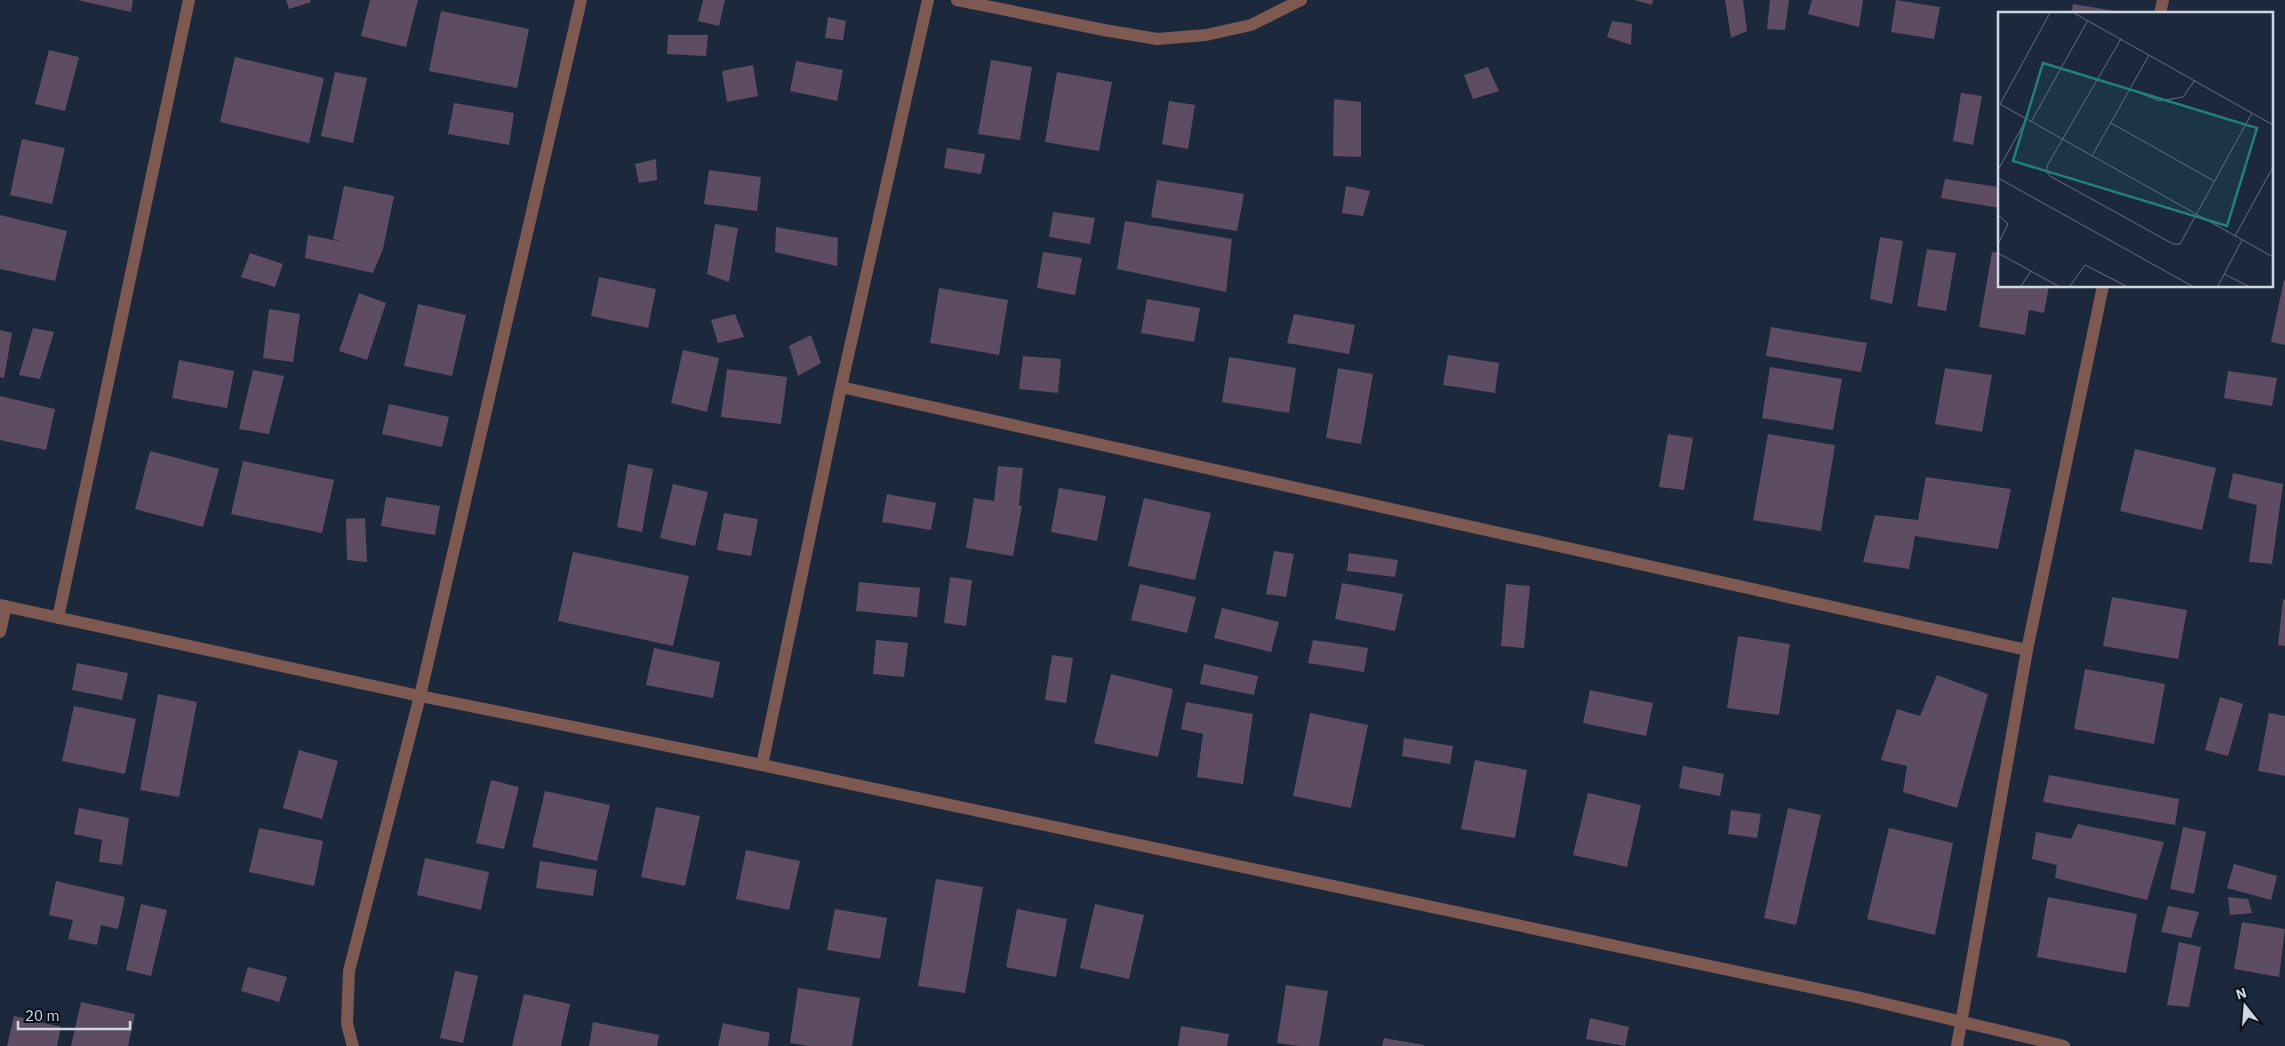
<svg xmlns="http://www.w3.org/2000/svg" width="2285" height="1046" viewBox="0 0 2285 1046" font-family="'IBM Plex Sans',sans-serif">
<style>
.building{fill:#5e4c62}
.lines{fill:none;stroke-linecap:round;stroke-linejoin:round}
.street{stroke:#7e5951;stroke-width:12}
.inset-road{fill:none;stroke:#636e7f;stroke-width:1}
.view{fill:#22807a;fill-opacity:0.15;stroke:#22807a;stroke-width:2.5}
.inset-edge{fill:none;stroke:#cdd6e3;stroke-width:2.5}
</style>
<rect width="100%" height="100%" fill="#1c293c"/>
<!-- building -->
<g class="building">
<path d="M77,0H133L131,12Z"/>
<path d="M286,0H310L311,2L289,9Z"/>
<path d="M370,0H418L406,47L361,36Z"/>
<path d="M703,0H725L719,26L698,21Z"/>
<path d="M1635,0H1653L1652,5Z"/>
<path d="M1725,0H1743L1747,31L1731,38Z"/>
<path d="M1770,0H1789L1785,30L1767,29Z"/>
<path d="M1812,0H1863L1859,27L1808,14Z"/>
<path d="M1896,0L1940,7L1934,39L1891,32Z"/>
<path d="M2073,4L2121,12V14H2071Z"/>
<path d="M441,11L529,29L517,88L429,71Z"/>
<path d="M828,17L846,21L843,40L825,38Z"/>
<path d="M1612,21L1632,24L1631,45L1607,37Z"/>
<path d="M668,35H708L706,56L667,54Z"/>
<path d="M49,50L79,57L65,111L35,104Z"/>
<path d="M235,57L324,78L309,143L220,122Z"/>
<path d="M991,60L1032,67L1020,140L978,134Z"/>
<path d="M796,61L843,70L837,101L790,91Z"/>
<path d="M753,65L758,96L727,102L722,71Z"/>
<path d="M1488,67L1499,91L1473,99L1464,75Z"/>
<path d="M335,72L367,78L353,143L321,136Z"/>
<path d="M1057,72L1112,82L1099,151L1045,142Z"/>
<path d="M1961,93L1982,96L1973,145L1953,141Z"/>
<path d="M1334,99L1361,102V157L1333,156Z"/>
<path d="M1169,101L1195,105L1188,149L1162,144Z"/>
<path d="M454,103L514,113L509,145L448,134Z"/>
<path d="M22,139L65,148L52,204L10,195Z"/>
<path d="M947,148L985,154L981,174L944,168Z"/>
<path d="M656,159L657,180L639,183L635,164Z"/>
<path d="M709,170L761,177L757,211L704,204Z"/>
<path d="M1945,179L1999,187V208L1941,198Z"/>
<path d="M1157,180L1244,194L1237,231L1151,217Z"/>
<path d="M344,186L394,196L383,249L373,273L305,258L308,235L343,242L333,239Z"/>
<path d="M1346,186L1370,191L1363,216L1342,213Z"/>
<path d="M1053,212L1095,218L1090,244L1049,237Z"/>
<path d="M0,215L67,231L55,281L0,269Z"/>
<path d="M1125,221L1232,239L1226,292L1117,269Z"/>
<path d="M715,224L738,228L729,282L707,274Z"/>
<path d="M776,227L838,238L837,266L775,252Z"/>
<path d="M1880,237L1903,241L1892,304L1870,299Z"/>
<path d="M1927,249L1956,253L1946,311L1917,306Z"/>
<path d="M1043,252L1082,258L1075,295L1037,288Z"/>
<path d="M1992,252L1999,253V286H2049L2044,313L2029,310L2025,335L1979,327Z"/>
<path d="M250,253L283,264L275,287L241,277Z"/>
<path d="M599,277L656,289L648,328L591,316Z"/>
<path d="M2284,280L2285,281V345L2271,342Z"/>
<path d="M939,288L1008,300L999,355L930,343Z"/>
<path d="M359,293L386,303L367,360L339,351Z"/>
<path d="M1147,299L1200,308L1194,342L1141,333Z"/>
<path d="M418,304L466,315L452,376L404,366Z"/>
<path d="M269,309L300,314L293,362L263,358Z"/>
<path d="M735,314L744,337L718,343L711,320Z"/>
<path d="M1294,314L1355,325L1349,354L1287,343Z"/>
<path d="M1771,327L1867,343L1861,372L1766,356Z"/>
<path d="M33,328L54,332L40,379L19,375Z"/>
<path d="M0,330L12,333L4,378L0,377Z"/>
<path d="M811,335L821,363L798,376L789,346Z"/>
<path d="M683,350L719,358L707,412L671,403Z"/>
<path d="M1448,355L1499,363L1495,393L1443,385Z"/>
<path d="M1023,356L1061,359L1058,393L1019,389Z"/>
<path d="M1229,357L1296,368L1289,413L1222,402Z"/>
<path d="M179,360L234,371L227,408L172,398Z"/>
<path d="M1770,367L1842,379L1833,430L1762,418Z"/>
<path d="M1338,368L1373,374L1361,444L1326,438Z"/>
<path d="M1945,368L1992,375L1982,432L1935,424Z"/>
<path d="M727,369L787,377L781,424L721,417Z"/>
<path d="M253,370L284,376L269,434L239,429Z"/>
<path d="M2228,371L2277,378L2272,406L2224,398Z"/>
<path d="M0,396L55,409L46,450L0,440Z"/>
<path d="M389,404L449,417L442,447L382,434Z"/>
<path d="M1668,434L1693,438L1684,490L1659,487Z"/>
<path d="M1768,434L1835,445L1821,531L1753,520Z"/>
<path d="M2135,449L2216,468L2202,530L2120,511Z"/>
<path d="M150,451L219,469L203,527L135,509Z"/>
<path d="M243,461L334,480L322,533L231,514Z"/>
<path d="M628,464L653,469L642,532L617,527Z"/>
<path d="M998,466L1023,468L1019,505L1022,506L1013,556L966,548L974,498L994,501Z"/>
<path d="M2233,473L2283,484L2272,564L2249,562L2257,505L2228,498Z"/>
<path d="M1926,477L2011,489L1998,549L1915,536L1909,569L1863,562L1875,515L1918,520Z"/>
<path d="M673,484L708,492L695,546L660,538Z"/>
<path d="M1059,488L1106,496L1097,541L1051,532Z"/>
<path d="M887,494L936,503L931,530L882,522Z"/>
<path d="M386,497L440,506L435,535L381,526Z"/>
<path d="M1144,498L1211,513L1195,580L1128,566Z"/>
<path d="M724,513L758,519L751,556L717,550Z"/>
<path d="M365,518L367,562L347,560L346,519Z"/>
<path d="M1274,551L1294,554L1286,597L1266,594Z"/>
<path d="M573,552L689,576L673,646L558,621Z"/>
<path d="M1349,553L1398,560L1395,577L1347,571Z"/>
<path d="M950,577L972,580L966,626L944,623Z"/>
<path d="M859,582L920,588L917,617L856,611Z"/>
<path d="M1342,583L1403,594L1395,631L1335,619Z"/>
<path d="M1140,584L1196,597L1187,633L1131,620Z"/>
<path d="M1506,584L1530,586L1524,648L1501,646Z"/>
<path d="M2112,597L2187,610L2178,659L2103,646Z"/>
<path d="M2283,599L2285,600V646L2278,645Z"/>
<path d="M1222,608L1279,622L1271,652L1214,638Z"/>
<path d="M1738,636L1790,644L1779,715L1727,708Z"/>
<path d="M876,640L908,643L904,677L873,674Z"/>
<path d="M1313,640L1368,648L1364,672L1308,663Z"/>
<path d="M654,648L720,662L713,698L646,685Z"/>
<path d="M1052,655L1073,658L1066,703L1045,700Z"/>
<path d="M77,663L128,673L122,700L72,690Z"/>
<path d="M1204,664L1258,676L1254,695L1200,684Z"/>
<path d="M2085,669L2165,684L2154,744L2074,729Z"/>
<path d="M1111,674L1173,689L1158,757L1094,743Z"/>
<path d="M1937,675L1988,694L1957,808L1903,792L1907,766L1881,760L1897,709L1920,716Z"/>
<path d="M1590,690L1653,703L1646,736L1583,723Z"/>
<path d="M158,694L197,702L179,797L140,790Z"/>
<path d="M2220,697L2243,704L2228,756L2205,750Z"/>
<path d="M1186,702L1253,714L1243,784L1197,777L1203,734L1181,729Z"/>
<path d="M74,706L136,719L125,774L62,761Z"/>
<path d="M1310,713L1368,725L1351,808L1293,796Z"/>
<path d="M2269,713L2285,716V776L2258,771Z"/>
<path d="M1404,738L1453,746L1450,764L1402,756Z"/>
<path d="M299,750L338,761L322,819L283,808Z"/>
<path d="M1475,760L1527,770L1515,838L1461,829Z"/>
<path d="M1683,766L1724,774L1720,796L1679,788Z"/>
<path d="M2049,775L2179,799L2175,825L2043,802Z"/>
<path d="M491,780L519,787L504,849L476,843Z"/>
<path d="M545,791L610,805L597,861L532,847Z"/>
<path d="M1588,793L1641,805L1627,867L1573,855Z"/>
<path d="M656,807L700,816L685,886L641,877Z"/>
<path d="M79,808L129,818L122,865L99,862L102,840L74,834Z"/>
<path d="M1788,808L1821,815L1796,925L1764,918Z"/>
<path d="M1731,810L1761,814L1757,838L1728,834Z"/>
<path d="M2078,824L2164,842L2147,900L2055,878L2057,865L2032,859L2036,832L2071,839Z"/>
<path d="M2183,827L2206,832L2194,894L2170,889Z"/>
<path d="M259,828L323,841L314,886L249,872Z"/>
<path d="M1889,828L1953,843L1935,935L1867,919Z"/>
<path d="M746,850L800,861L789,910L736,899Z"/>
<path d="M425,858L489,872L481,910L417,895Z"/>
<path d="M540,861L597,870L593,896L536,888Z"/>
<path d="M2234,864L2277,876L2271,900L2227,888Z"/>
<path d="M936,879L983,887L965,993L918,986Z"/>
<path d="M56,881L125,897L118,929L101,925L97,945L68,939L73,920L49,915Z"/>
<path d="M2048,897L2137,914L2126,973L2037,957Z"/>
<path d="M2228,897L2248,899L2252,913L2230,915Z"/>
<path d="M141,904L167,910L151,976L126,970Z"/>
<path d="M1095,904L1144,915L1129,979L1080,968Z"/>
<path d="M2168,906L2199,912L2191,938L2161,932Z"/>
<path d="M835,909L887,918L880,959L827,950Z"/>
<path d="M1017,909L1067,919L1056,977L1006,967Z"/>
<path d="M2242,922L2285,929L2279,977L2234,969Z"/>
<path d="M2179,942L2201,947L2189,1007L2167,1005Z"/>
<path d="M248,967L287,977L279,1002L241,991Z"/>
<path d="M455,971L478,976L463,1043L440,1038Z"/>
<path d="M1286,985L1328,991L1319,1046H1299L1277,1043Z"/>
<path d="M798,988L860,998L852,1046H809L790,1043Z"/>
<path d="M524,994L570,1004L561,1046H512Z"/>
<path d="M81,1002L135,1014L128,1046H71Z"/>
<path d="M14,1016L61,1027L57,1046H7Z"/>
<path d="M1590,1018L1629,1027L1625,1046L1586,1039Z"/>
<path d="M593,1022L659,1035L657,1046H589Z"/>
<path d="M723,1023L770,1033L768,1046H718Z"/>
<path d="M1181,1026L1229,1034L1227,1046H1178Z"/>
<path d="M1384,1038L1424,1045V1046H1382Z"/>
</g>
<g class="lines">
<!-- street -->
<g class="street">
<path d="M957,0L1104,30L1157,39L1206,35L1251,25L1301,0"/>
<path d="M2160,14L2163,0"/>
<path d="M841,387L2027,650"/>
<path d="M0,605L420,696L762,765L1861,998L2064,1046"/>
<path d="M58,618L189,0"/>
<path d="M0,632L6,606"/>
<path d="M762,765L841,387L928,0"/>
<path d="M353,1046L347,1024L349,971L420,696L581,0"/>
<path d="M1957,1046L2027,650L2103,286"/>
</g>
</g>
<!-- overview -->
<g transform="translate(1998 12)">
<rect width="275" height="275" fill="#1c293c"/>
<path class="inset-road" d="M76,1L275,113M123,27L50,152L48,159L52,164L175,232H182L254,101M132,77L161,89L185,85L197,68M0,91L275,245M2,92L52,1M33,110L90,8M113,111L216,169M94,144L151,43M0,158L28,108M0,166L194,274M0,203L10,212L0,232M237,224L275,155M0,241L60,274M226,262L250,274M23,274L33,259M72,274L87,253L128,274M220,274L244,228"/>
<path class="view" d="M45,51L259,116L229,214L15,149Z"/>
<rect width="275" height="275" class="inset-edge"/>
</g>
<!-- north arrow -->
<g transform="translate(2245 1006) rotate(343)" stroke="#0b111a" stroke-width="4" paint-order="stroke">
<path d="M0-4L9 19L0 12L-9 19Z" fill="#cdd6e3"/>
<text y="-8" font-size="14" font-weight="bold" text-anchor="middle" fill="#cdd6e3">N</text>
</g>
<!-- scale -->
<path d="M18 1021v8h112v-8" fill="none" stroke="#cdd6e3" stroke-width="2.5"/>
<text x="25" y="1021" font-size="15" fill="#cdd6e3" stroke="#0b111a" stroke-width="4" paint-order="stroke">20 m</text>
</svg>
